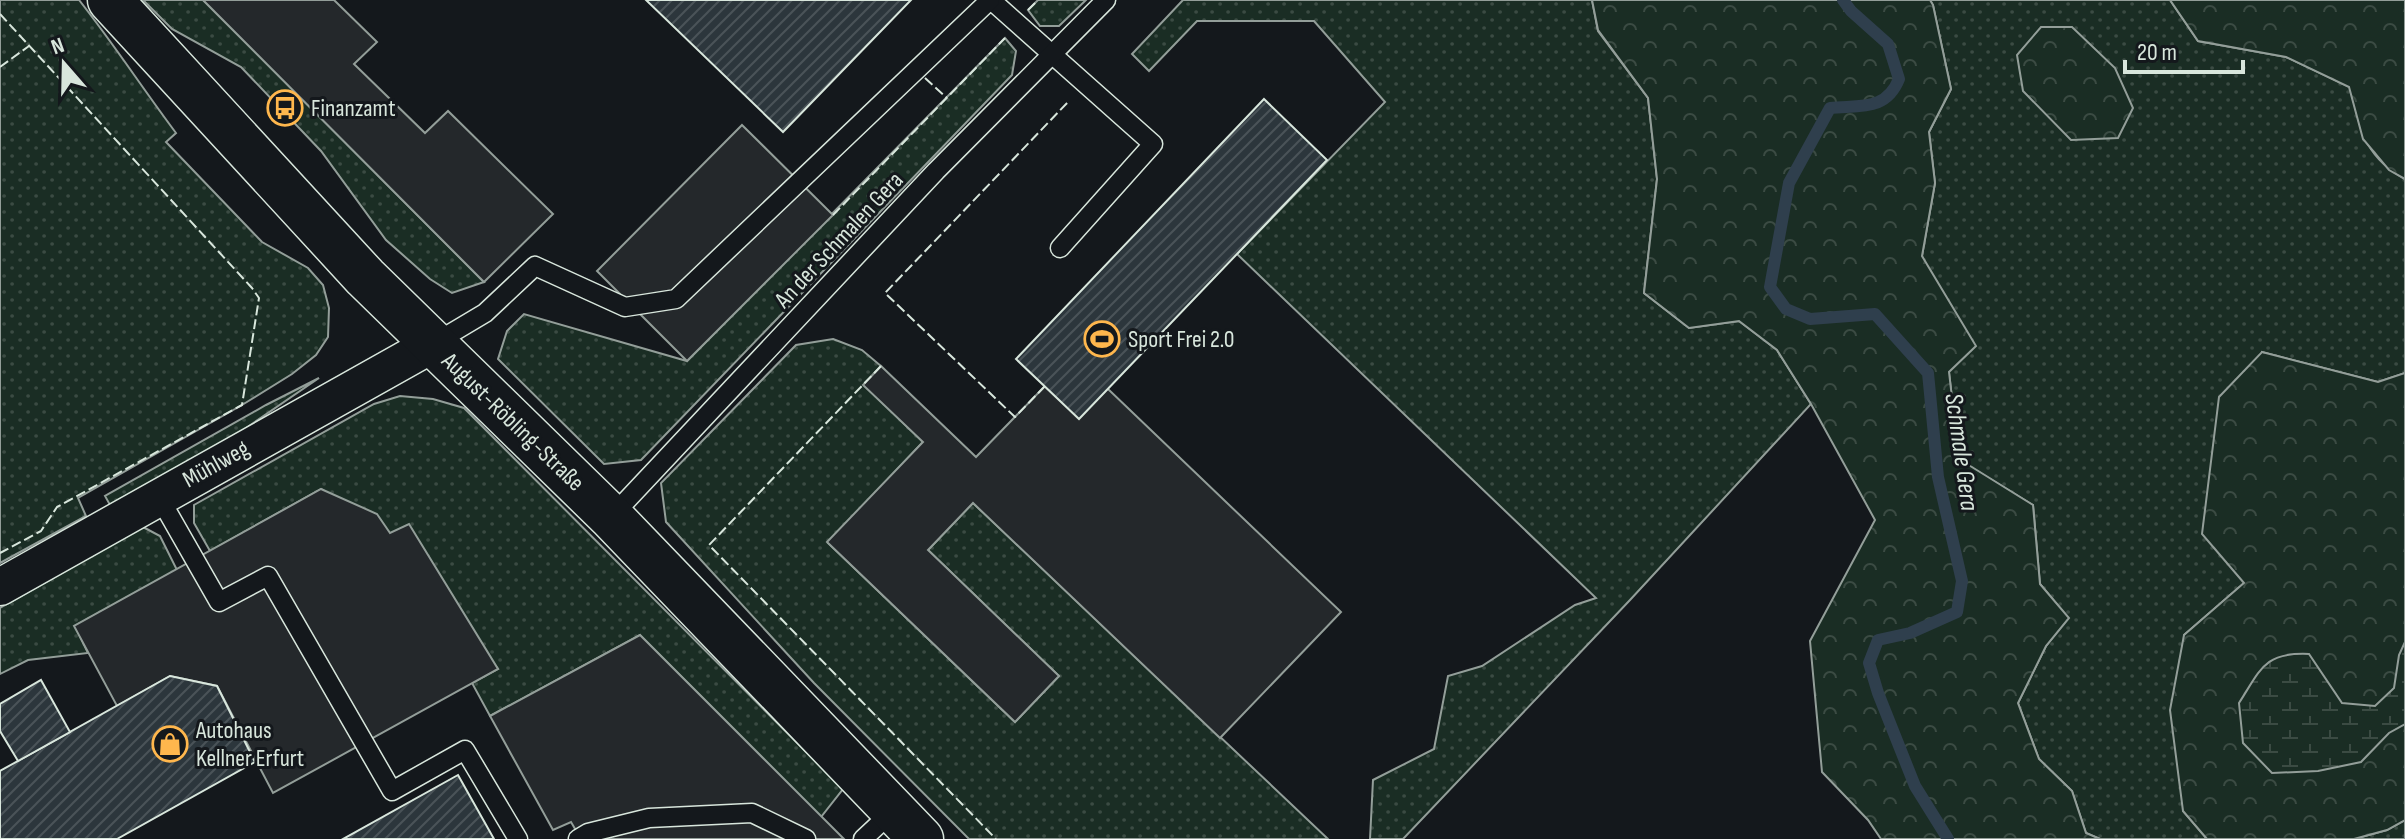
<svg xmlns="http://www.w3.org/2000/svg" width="2405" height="839" viewBox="0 0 2405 839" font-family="'Sofia Sans Condensed',sans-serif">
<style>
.grass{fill:url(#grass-dots);stroke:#939e99;stroke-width:2}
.forest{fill:url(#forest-crowns);stroke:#939e99;stroke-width:2}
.wetland{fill:url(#wetland-marsh);stroke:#939e99;stroke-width:2}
.parking{fill:#24282b;stroke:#939e99;stroke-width:2}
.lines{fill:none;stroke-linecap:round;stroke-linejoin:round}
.stream{stroke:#2f3f4d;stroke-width:12}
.building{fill:url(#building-hatch);stroke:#d8e6dc;stroke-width:2}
.service-casing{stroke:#d8e6dc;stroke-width:21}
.minor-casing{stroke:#d8e6dc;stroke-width:39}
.tertiary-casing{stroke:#d8e6dc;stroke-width:47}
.service{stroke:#14181c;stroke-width:18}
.minor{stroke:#14181c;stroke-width:36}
.tertiary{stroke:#14181c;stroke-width:44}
.fence{stroke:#d8e6dc;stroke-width:2;stroke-dasharray:10 4;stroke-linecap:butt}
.labels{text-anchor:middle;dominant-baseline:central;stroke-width:6;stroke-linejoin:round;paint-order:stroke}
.poi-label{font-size:24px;fill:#d8e6dc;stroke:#14181c;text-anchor:start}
.street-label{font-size:24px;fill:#d8e6dc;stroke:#14181c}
.water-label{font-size:26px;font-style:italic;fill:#d8e6dc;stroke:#14181c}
</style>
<defs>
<pattern id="grass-dots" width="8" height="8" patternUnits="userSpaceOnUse" patternTransform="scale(2)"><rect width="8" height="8" fill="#1a2d24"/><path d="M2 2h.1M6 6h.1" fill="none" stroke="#3b4b43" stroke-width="1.8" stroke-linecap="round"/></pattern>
<pattern id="forest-crowns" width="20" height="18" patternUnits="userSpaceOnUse" patternTransform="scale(2)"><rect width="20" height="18" fill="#1a2d24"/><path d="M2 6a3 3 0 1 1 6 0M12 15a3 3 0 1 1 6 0" fill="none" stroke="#3b4b43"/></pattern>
<pattern id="wetland-marsh" width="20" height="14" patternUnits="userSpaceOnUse" patternTransform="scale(2)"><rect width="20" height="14" fill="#1a2d24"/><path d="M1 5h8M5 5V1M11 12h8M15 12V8" fill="none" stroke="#3b4b43"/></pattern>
<pattern id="building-hatch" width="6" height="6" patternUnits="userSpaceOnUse" patternTransform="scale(2)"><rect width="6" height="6" fill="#2c363c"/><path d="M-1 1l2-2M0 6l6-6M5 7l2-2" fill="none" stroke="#4a5358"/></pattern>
</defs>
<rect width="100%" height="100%" fill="#14181c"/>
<!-- grass -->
<g class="grass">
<path d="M0,0H79C113,43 143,89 176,133L166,142L262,242L308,268L323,285L329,308L328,337L316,355L292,374L242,405L78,498L86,516L0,563Z"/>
<path d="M143,0H203L484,282L452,293L430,279L386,240L321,151L241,67L172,29Z"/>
<path d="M1038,0H1086L1059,26H1040L1028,10Z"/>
<path d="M1183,0H1592L1598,31L1648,98L1657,179L1644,293L1689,328L1739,321L1777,350L1811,404L1630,600L1403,839H1370L1373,780L1434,749L1448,676L1482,666L1575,605L1596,598L1237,254L1385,102L1314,21H1197L1149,71L1132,54Z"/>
<path d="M1930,0H2170L2198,41L2286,57L2350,87C2361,129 2363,156 2405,179V373L2378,382L2262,352L2244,583L2184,635L2183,811L2207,839H2100L2086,833L2072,791L2039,759L2018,703L2046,646L2068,618L2040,584L2033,505L1959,460L1949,372L1922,256L1935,183L1929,132L1951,89L1933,5Z"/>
<path d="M1005,38L1016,51L1012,75L641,460L604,464L498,359L507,331L524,314L687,361Z"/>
<path d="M833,339L862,350L881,366L864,385L923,442L828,543L1015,722L1059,676L928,550L973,503L1328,839H969L814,683L666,522L661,483L796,345Z"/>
<path d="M319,378L230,439L110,505L105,496L266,405Z"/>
<path d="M400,396L433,399L464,408L843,789L821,817L640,635L490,716L472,683L498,669L390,533L321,489L210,551L194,523V505L374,404Z"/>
<path d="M143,527L160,536L177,570L75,626L88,653L28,660L0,674V608Z"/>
<path d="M2405,820V839H2354L2387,830Z"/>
</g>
<!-- forest -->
<g class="forest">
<path d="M1592,0H1930L1933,5L1951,89L1929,132L1935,183L1922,256L1976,346L1949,372L1959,459L2033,505L2040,584L2069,618L2046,646L2018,703L2039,759L2072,791L2086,833L2100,839H1881L1868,820L1822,772L1810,641L1875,520L1811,404L1777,350L1739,321L1689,328L1644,293L1657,179L1648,98L1598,30Z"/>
<path d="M2170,0H2405V179L2389,170L2363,139L2349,87L2286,57L2198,41Z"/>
<path d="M2041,27H2072L2115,68L2133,108L2118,138L2071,140L2023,91L2017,55Z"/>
<path d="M2262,352L2378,382L2405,373V820L2387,830L2354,839H2207L2183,811L2170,710L2184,635L2244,583L2202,534L2219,397Z"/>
</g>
<!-- wetland -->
<path class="wetland" d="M2405,642V724L2389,733L2361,762L2318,771L2272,773L2243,743L2239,703C2261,669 2264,652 2309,654L2342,703L2375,706L2394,688L2399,655Z"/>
<!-- parking -->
<g class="parking">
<path d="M203,0H334L377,42L354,64L425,133L448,111L553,214L484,282Z"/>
<path d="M742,125L833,215L687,361L597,271Z"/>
<path d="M881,366L976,457L1045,386L1108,389L1341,612L1220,738L973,503L928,550L1059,676L1015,722L827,542L923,442L863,385Z"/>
<path d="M321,489L377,514L390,533L409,524L498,669L273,793L217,686L170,676L117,706L74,626Z"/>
<path d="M640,635L844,839H581L571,822L553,830L490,716Z"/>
</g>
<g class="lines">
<!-- stream -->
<path class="stream" d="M1843,0L1851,11L1888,44L1899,79C1886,111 1861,105 1830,108L1789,183L1770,287L1786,309L1810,319L1875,314L1928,373L1938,477L1962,581L1957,612L1910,633L1878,640L1869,663L1878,693L1915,786L1948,839"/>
</g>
<!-- building -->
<g class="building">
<path d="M646,0H911L783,132Z"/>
<path d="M1264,99L1327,160L1079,419L1016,359Z"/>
<path d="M170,676L217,686L255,762L117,839H0V771Z"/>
<path d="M41,680L70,732L18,761L0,731V704Z"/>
<path d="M458,775L494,839H343Z"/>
</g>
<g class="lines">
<defs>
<g id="service">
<path d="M991,0L1153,144L1060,248"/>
<path d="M433,344L485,313L535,266L625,307L676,299L990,0"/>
<path d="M159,497L219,602L268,576L392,791L465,750L518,839"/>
<path d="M611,517L936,171L1106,0"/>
<path d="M578,839L588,833L649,818L752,813L806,839"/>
<path d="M863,839L893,811"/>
</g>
<path id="minor" d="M0,587L433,344"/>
<path id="tertiary" d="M110,0L365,277L611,517L921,839"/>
</defs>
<!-- service casing -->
<use href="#service" class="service-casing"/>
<!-- minor casing -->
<use href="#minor" class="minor-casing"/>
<!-- tertiary casing -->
<use href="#tertiary" class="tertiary-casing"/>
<!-- service -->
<use href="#service" class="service"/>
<!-- minor -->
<use href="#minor" class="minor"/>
<!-- tertiary -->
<use href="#tertiary" class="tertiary"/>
<!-- fence -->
<g class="fence">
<path d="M1028,10L1038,0"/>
<path d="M0,14L252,288L259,298L242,405L57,507L41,531L0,553"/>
<path d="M0,67L29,46"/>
<path d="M925,78L947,98"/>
<path d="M833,215L1005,38"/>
<path d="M881,366L709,545L996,839"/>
<path d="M1045,386L1015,417L885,293L1068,102"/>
</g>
</g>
<!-- icons -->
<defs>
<symbol id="bus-ring" viewBox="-11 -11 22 22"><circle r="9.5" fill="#14181c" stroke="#ffb74d" stroke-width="1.5"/><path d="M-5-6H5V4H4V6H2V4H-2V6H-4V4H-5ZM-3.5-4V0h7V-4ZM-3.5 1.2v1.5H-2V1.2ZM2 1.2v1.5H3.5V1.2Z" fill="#ffb74d"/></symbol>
<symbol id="stadium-ring" viewBox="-11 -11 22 22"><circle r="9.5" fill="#14181c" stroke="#ffb74d" stroke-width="1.5"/><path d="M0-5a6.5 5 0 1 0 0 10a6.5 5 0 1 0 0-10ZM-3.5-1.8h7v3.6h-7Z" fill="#ffb74d"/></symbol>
<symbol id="shop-ring" viewBox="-11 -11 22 22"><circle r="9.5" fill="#14181c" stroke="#ffb74d" stroke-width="1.5"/><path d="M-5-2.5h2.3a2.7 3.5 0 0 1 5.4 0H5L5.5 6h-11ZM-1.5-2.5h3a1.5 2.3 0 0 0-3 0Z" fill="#ffb74d"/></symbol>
</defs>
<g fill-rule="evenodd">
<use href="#bus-ring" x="265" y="88" width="40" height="40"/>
<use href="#stadium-ring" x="1082" y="319" width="40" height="40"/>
<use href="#shop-ring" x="150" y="724" width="40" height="40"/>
</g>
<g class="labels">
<!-- poi labels -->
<g class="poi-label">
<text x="311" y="108">Finanzamt</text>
<text x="1128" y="339">Sport Frei 2.0</text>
<text x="196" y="730">Autohaus<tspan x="196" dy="28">Kellner Erfurt</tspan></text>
</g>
<!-- street labels -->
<g class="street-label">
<text transform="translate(839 240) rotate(-47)">An der Schmalen Gera</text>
<text transform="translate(513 422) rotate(44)">August-Röbling-Straße</text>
<text transform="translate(216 464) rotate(-29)">Mühlweg</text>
</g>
<!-- water labels -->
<g class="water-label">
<text transform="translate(1961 452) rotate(82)">Schmale Gera</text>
</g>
</g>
<!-- north arrow -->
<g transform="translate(64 64) rotate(340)" stroke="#14181c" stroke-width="6" paint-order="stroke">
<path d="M0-6L14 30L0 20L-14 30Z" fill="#d8e6dc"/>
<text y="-12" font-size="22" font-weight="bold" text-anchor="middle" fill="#d8e6dc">N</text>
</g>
<!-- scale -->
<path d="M2125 60v12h118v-12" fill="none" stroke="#d8e6dc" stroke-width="4"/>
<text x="2137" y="60" font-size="24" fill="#d8e6dc" stroke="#14181c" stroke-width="6" paint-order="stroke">20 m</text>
</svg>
